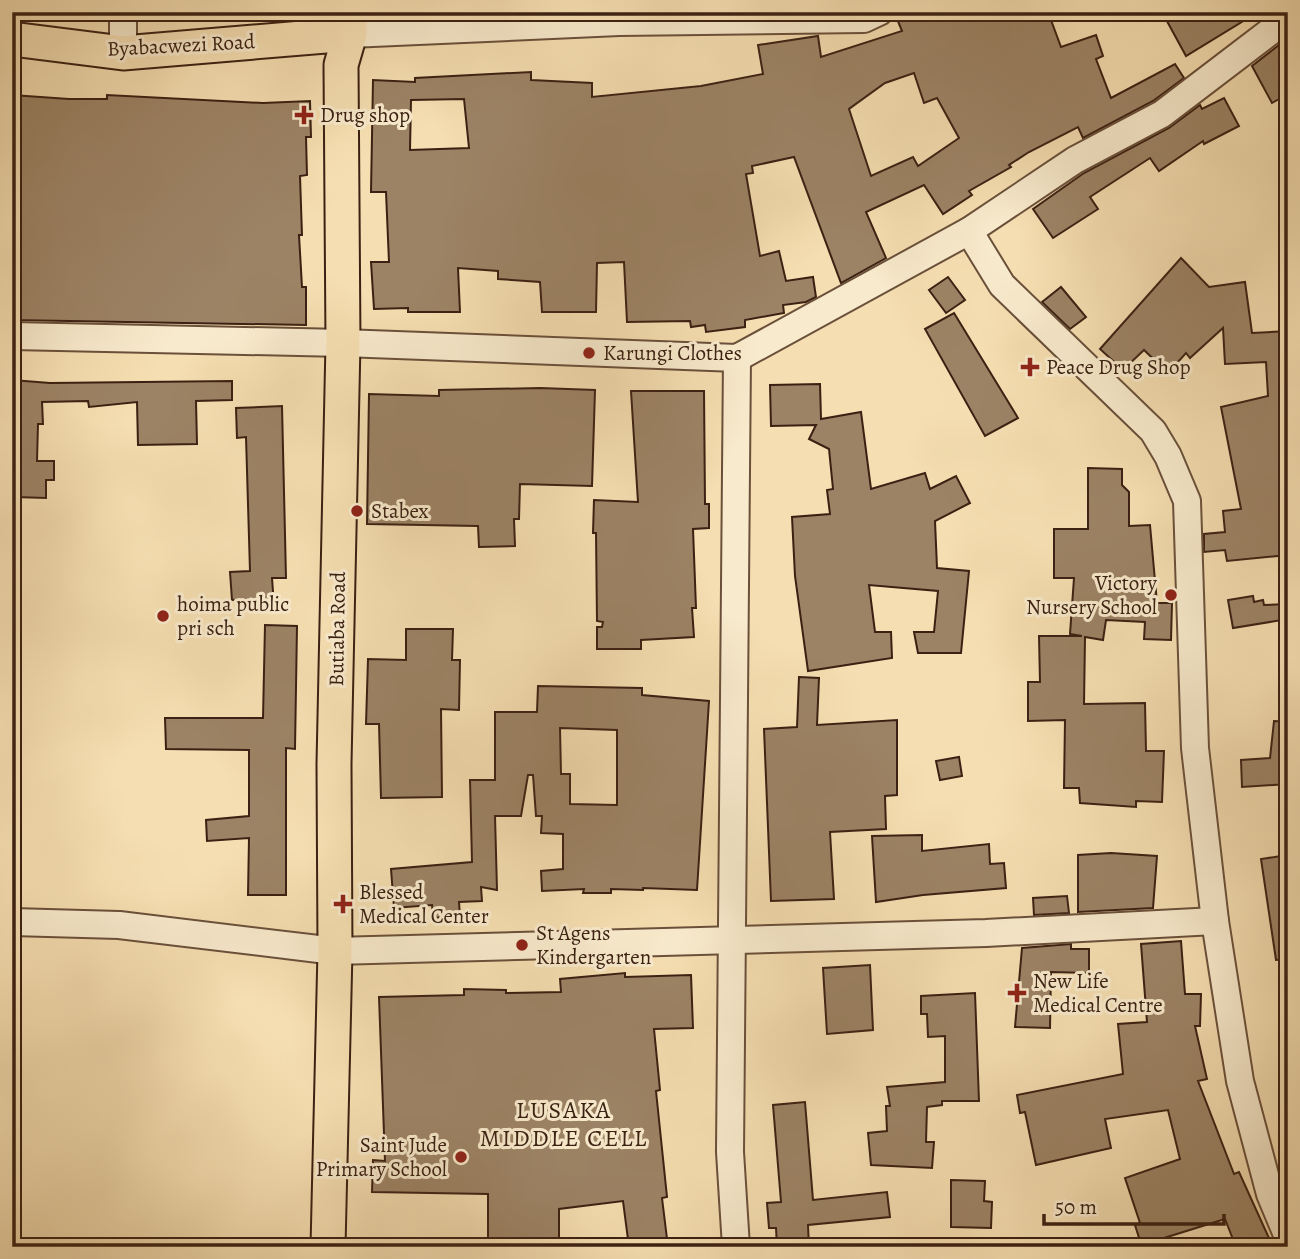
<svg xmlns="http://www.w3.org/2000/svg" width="1300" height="1259" viewBox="0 0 1300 1259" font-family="Alegreya,serif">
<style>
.building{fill:#9c8365;stroke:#3b2113;stroke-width:2;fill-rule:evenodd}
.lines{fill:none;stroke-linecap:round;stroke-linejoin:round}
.minor-casing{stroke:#6a503a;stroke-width:30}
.major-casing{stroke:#3b2113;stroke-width:37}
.minor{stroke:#f8eacc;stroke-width:26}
.major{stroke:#f5deb1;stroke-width:33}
.poi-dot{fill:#8f2418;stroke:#f8eacc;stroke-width:2.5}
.labels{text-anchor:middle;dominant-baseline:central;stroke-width:6;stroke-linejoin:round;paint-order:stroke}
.street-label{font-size:21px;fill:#3b2113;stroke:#f8eacc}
.poi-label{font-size:21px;fill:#3b2113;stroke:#f8eacc;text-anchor:start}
.quarter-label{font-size:24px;letter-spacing:2px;fill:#3b2113;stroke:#f8eacc}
</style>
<rect width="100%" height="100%" fill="#f5deb1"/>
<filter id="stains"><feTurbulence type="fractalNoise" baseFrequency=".00286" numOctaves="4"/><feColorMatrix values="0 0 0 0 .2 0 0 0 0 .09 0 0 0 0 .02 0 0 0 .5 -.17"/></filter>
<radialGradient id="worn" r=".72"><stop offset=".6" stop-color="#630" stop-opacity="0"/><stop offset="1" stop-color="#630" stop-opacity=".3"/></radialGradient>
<!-- building -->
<g class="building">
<path d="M914,12H1048L1061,47L1096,35L1103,56L1096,59L1111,98L1175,64L1184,78L1153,101L1083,138L1078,127L1029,152L1009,165L1011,167L969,191L972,195L943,214L924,185L866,212L886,258L841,283L794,157L752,166L753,173L746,174L760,256L779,251L786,281L813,277L816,297L806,302L783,305L784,313L745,320V327L706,332L705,325L691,327L690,321L627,322L624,262L597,263L596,312H542L540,282L498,279V271L458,268L460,312H408V308L374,309L371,262H389L386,192H371L373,80L415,82V78L531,72V80L592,83V97L701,86L763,74L758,45L818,36L821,57L902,31L897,19ZM914,73L924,103L937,98L959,138L918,166L913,157L871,176L849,109L885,83ZM464,99L469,148L410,150L411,100Z"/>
<path d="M1162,12H1258L1186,56Z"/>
<path d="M1288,38V94L1272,103L1252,66Z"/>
<path d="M12,95L69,99H107V95L263,103L310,101L311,137H306L307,175L300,176L302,235H299L302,287H306V325L12,320Z"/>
<path d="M1224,98L1239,126L1204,144L1203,141L1159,171L1150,158L1090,197L1098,209L1053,238L1033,209L1084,173L1169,128L1200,105L1202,109Z"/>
<path d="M1181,258L1209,287L1245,282L1252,333L1288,331V555L1227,561L1225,550L1204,552V534L1225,532L1223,511L1241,509L1221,407L1268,396L1266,362L1225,364L1223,328L1190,358L1186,353L1168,373L1144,350L1123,370L1100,349Z"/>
<path d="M948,277L965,300L946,313L929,290Z"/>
<path d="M1061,287L1086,317L1070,329L1042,302Z"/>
<path d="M954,313L1018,418L985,436L925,329Z"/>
<path d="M12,380L50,383L232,381V400L196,401L197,444L138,445L137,402L89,407L88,401L42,402L43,424H38L37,461H54V480H46V498L15,497L18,439H12Z"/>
<path d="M820,384L821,419L861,412L871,489L925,473L930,489L956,476L970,503L935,521L937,568L969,571L961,653H918L914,632H934L938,591L869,585L875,632H891L892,658L808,671L795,576L792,517L830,514L827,490L833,489L829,449L809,439L816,425L771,426L770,385Z"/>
<path d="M540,388L595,390L592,486L520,484L519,519H514L515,546L479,547L478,526L367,524L369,394L439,396V390Z"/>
<path d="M631,391H704L705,504H709V528L693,529L696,608H692L694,637L641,640V649H597V627H602L603,622L597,621L596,533H593L594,500L638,502Z"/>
<path d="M282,406L286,578H272L274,605L252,606V599L232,600L230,572L250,571L246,437L237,438L236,408Z"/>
<path d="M1088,468L1122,469V485L1129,492V526L1150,525L1157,603H1172L1171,640L1144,639L1145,622L1106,620L1103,640L1085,637L1084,704L1145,703L1146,751H1164L1162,802L1136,801V807L1080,803L1079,788H1064L1065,720L1028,721V682H1040L1039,636H1082L1070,634L1074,578H1054V529H1088Z"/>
<path d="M1253,596L1254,602L1263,600L1264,605L1288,604V619L1233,628L1228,600Z"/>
<path d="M265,625L297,626L295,749L286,748V895H248L249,838L207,841L206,820L249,816V750L166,749L165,718H263Z"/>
<path d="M406,629H453L452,660H460L459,710L441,709L442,797L381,798L379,724H366L368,659L406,660Z"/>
<path d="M799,677L819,678L817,725L897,720V795L885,796L886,829L830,832L834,899L771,901L764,729L797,727Z"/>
<path d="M538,686L642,688V695L709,701L697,890L643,888V890L611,889V893H583L584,889L542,891L541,871L563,869V834L541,833L542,816H536L533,775H528L521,816H495L497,890L481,887L482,901L459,902L460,916L433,918L432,905L394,908L391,869L472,862L470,780H495V712H537ZM560,728L617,730V805L570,804V774H561Z"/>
<path d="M1274,721L1288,722V784L1242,787L1241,760L1270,758Z"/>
<path d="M959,757L962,776L940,780L936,761Z"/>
<path d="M922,835V851L989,844L990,864L1004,863L1006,888L923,895L876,902L872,836Z"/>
<path d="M1111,853L1157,856L1153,908L1078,912V855Z"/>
<path d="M1288,855V959L1276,960L1261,859Z"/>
<path d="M1067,896L1069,913L1034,915L1033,898Z"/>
<path d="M1181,941L1185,994H1201L1200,1026H1195L1207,1079L1198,1081L1234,1174L1239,1172L1273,1247H1236L1225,1219L1164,1238L1166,1247L1141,1244L1135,1225L1140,1223L1125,1178L1180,1159L1168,1110L1105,1119L1111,1148L1036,1165L1025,1112L1020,1113L1017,1095L1123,1074L1118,1024L1147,1022L1141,944Z"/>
<path d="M1071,944V949H1089V973L1051,972L1050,1028L1015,1027L1022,948Z"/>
<path d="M870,965L873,1030L827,1034L823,968Z"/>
<path d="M625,973V977L691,975L693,1028L654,1029L660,1090L656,1091L667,1197L662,1198L668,1247H629L623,1201L559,1209V1247H488V1194L372,1192L373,1160L385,1161L379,997L464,995V989L506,990V993L561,992L560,979Z"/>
<path d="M975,993L979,1101H942V1105L927,1107L926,1142H934L932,1168L871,1165L868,1133L887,1131L886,1106H890L887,1087L945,1082V1036L928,1037L927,1014H921V996Z"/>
<path d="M805,1102L813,1200L887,1192L890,1217L808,1225L809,1247H777L776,1228H769L767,1203L781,1202L773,1105Z"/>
<path d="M951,1180L985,1181L984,1201L992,1202L991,1228L951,1227Z"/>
</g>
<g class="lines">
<defs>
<g id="minor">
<path d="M123,12V53"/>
<path d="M350,34L619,22L864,19L879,12"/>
<path d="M969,231L1002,285L1153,431L1168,456L1187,501L1195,748L1215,921L1240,1081L1270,1194L1288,1237"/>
<path d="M12,336L343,343L737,358L969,231L1075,160L1162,114L1288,18"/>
<path d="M12,922L119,925L335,951L986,933L1215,921"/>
<path d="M736,1247L730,1152L737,358"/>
</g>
<g id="major">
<path d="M12,39L123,53L350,34"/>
<path d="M328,1247L335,951L334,764L343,343L341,65L350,34V12"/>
</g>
</defs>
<!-- minor casing -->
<use href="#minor" class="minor-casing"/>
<!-- major casing -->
<use href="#major" class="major-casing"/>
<!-- minor -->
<use href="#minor" class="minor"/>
<!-- major -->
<use href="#major" class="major"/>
</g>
<!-- markers -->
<g class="poi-dot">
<path d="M300.5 104.5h7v7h7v7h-7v7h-7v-7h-7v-7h7z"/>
<circle cx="589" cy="353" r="7"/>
<path d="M1026.5 356.5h7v7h7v7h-7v7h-7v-7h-7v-7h7z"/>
<circle cx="357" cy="511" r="7"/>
<circle cx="1171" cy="595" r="7"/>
<circle cx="163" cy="616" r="7"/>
<path d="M339.5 893.5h7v7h7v7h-7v7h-7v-7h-7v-7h7z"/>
<circle cx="522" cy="945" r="7"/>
<path d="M1013.5 982.5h7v7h7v7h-7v7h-7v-7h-7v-7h7z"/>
<circle cx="461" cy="1157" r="7"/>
</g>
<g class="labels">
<!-- street labels -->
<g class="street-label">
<text transform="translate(181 45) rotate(-3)">Byabacwezi Road</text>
<text transform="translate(337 629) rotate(-89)">Butiaba Road</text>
</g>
<!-- poi labels -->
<g class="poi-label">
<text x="320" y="115">Drug shop</text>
<text x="603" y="353">Karungi Clothes</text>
<text x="1046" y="367">Peace Drug Shop</text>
<text x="371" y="511">Stabex</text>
<text x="1157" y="583" text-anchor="end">Victory<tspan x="1157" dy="24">Nursery School</tspan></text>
<text x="177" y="604">hoima public<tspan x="177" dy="24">pri sch</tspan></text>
<text x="359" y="892">Blessed<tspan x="359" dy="24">Medical Center</tspan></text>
<text x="536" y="933">St Agens<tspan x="536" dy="24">Kindergarten</tspan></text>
<text x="1033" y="981">New Life<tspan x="1033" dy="24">Medical Centre</tspan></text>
<text x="447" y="1145" text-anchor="end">Saint Jude<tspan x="447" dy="24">Primary School</tspan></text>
</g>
<!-- quarter labels -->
<g class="quarter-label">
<text x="564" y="1110">LUSAKA<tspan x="564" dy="28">MIDDLE CELL</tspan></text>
</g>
</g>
<!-- margin -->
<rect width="1300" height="1259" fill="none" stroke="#f5deb1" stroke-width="42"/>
<rect x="14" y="14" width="1272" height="1231" fill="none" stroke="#3b2113" stroke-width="3.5"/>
<rect x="21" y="21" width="1258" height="1217" fill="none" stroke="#3b2113" stroke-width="2"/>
<!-- scale -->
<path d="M1044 1214v10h180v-10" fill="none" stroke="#3b2113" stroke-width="3.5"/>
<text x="1055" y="1214" font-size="21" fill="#3b2113" stroke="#f8eacc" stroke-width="5" paint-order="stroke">50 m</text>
<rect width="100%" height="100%" filter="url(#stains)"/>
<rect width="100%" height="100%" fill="url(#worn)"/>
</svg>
